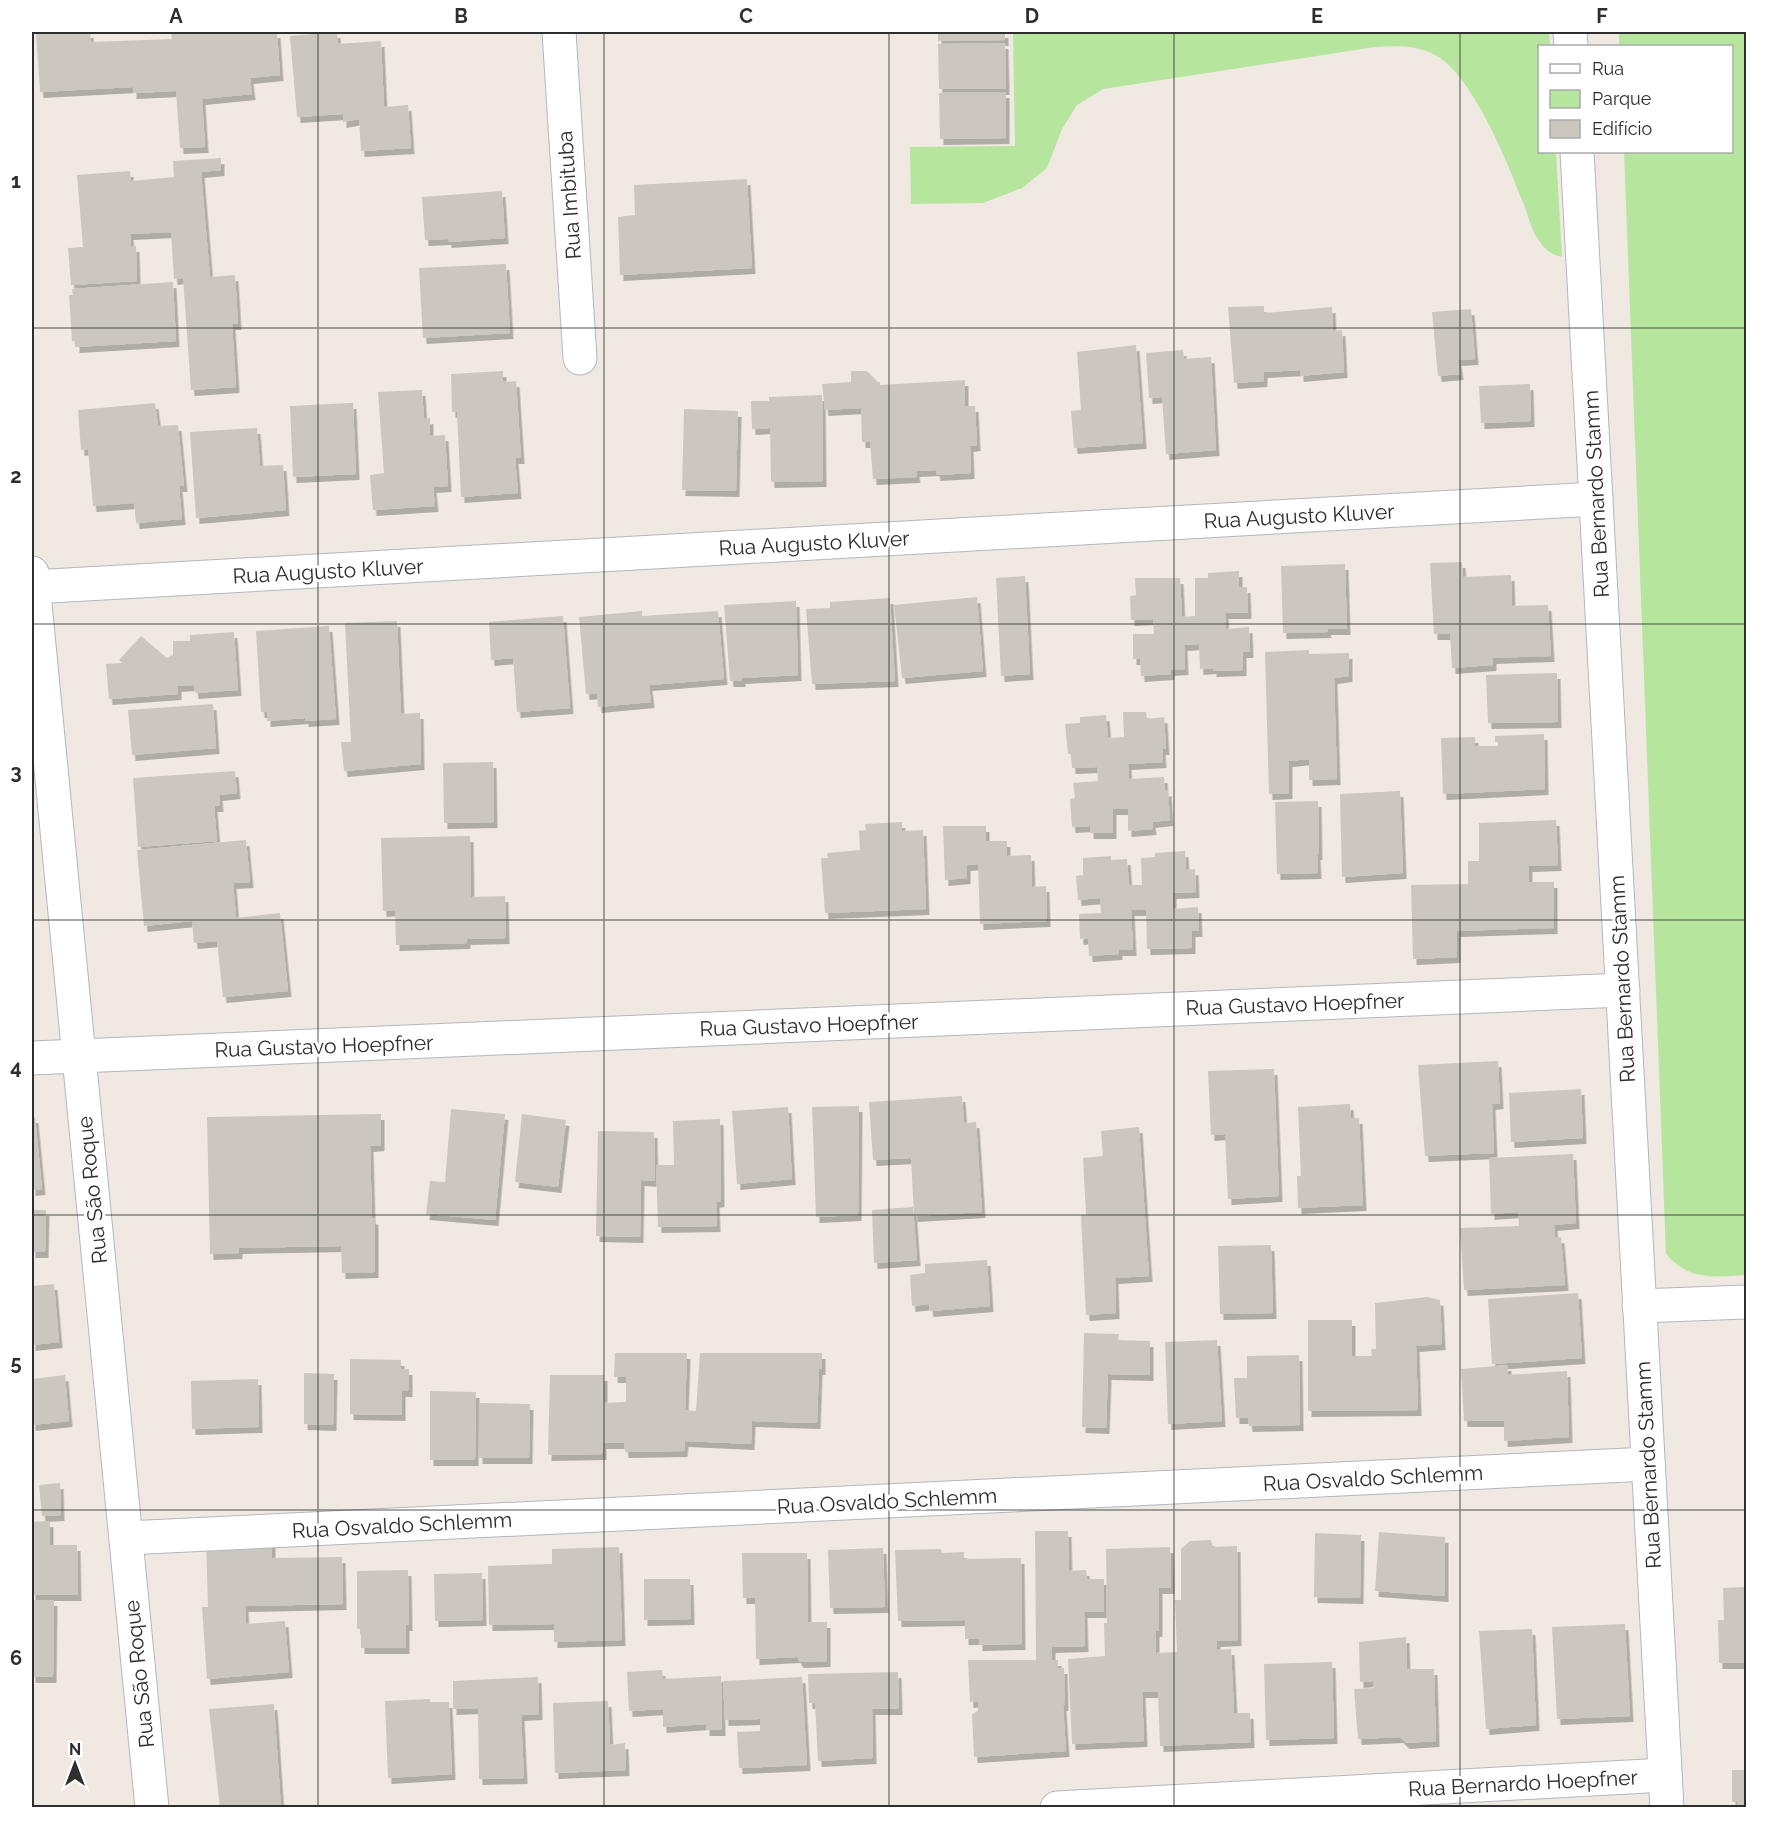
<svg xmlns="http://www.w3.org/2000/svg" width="1778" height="1839" viewBox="0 0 1778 1839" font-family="Raleway,sans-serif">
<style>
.green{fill:#b6e59e}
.building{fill:#cbc7bf;filter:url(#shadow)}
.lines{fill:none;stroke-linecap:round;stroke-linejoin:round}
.minor-casing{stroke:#b4b7c1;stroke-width:35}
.tertiary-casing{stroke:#b4b7c1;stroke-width:35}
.minor{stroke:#fff;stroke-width:33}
.tertiary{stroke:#fff;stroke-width:33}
.grid{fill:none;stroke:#2e2e2e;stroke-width:1.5;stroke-opacity:0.55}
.labels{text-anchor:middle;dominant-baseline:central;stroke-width:6;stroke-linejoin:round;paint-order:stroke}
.street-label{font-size:21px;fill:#2e2e2e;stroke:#fff}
.neatline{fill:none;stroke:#2e2e2e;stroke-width:2}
.grid-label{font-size:20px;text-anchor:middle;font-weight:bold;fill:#2e2e2e}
</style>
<defs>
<filter id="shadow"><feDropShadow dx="3.5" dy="6" stdDeviation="0" flood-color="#0004"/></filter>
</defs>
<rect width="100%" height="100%" fill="#efe9e1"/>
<!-- green -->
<g class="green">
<path d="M1013,32H1549L1550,46H1540V152H1556L1562,257C1553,255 1545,250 1540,242C1531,232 1528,213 1522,200C1508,163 1470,70 1433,54C1415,45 1395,46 1375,47L1103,89L1077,105L1062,129L1047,168L1022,188L983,203L911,204L910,147L1015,146Z"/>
<path d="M1619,32H1746V1275C1713,1277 1690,1281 1666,1254L1624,152H1732V46H1619Z"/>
</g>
<!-- building -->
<g class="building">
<path d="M36,32H90L91,42L172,39L171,32H277L280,75L250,78L252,94L202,99L205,147L180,148L176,91L133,93V87L40,92Z"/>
<path d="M337,32L338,44L381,41L384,107L408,105L411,148L361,151L359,119L343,122V114L297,117L290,36Z"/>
<path d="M938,32H1005V40L938,41Z"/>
<path d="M1005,43L1006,89H939L938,44Z"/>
<path d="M1006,92V138L940,139L939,93Z"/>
<path d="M221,158V170L201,172L210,277L235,275L238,324H232L236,387L191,390L183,278L174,279L171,232L130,234L131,246H136L137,281L71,285L68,248L83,247L77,175L130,171L131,181L174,177L173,161Z"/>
<path d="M747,179L752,268L620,275L618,217L635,215L634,185Z"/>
<path d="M502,191L505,238L448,242V239L425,240L422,197Z"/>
<path d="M506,264L510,333L423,338L419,268Z"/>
<path d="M173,282L176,341L76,347V341H72L69,295H73L72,289Z"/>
<path d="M1264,306V313L1332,307L1333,331L1342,330L1344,372L1300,376V370L1264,372V381L1234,383L1228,307Z"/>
<path d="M1471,309L1475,359L1458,360L1460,374L1438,376L1432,312Z"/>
<path d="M1136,345L1143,443L1074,448L1071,411L1081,410L1077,352Z"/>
<path d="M1183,350L1184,359L1211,357L1216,450L1166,454L1162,397L1149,398L1146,353Z"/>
<path d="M503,371V382L516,381L521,458H515L518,493L461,497L457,412H452L451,374Z"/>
<path d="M851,371H867L878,382H880V385L965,380V406H975L977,445L970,446L971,473L937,475L936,470L916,471L917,477L873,479L870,442H862L861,408L825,410L822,384L851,382Z"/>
<path d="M1530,384L1531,421L1481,423L1479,386Z"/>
<path d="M422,390L424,419L430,418V436L445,435L448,486L433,487L435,506L373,510L370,475L384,473L378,392Z"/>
<path d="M822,395L823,481L771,482L770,428L752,429L751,401H769V397Z"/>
<path d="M155,403L158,426L178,425L184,486H179L182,519L136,523L134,503L93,506L88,449L81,450L78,410Z"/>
<path d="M350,403H353L356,474L293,477L290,406Z"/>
<path d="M684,409L738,411L736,491L682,490Z"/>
<path d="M257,428L260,466L283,465L286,510L196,518L190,432Z"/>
<path d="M1462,562L1463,577L1511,575L1512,606L1548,605L1551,656L1493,658V665L1452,668L1450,634H1434L1430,563Z"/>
<path d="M1345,564L1347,629H1327L1328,632L1283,633L1281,566Z"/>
<path d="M1239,571V587H1247L1248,613H1225L1226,629L1249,627L1250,652H1243V670L1213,671V668L1200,669L1199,644L1184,645L1185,669L1171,670V674L1141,676L1140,659H1133V634H1154L1153,619L1131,620L1130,596L1136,595L1135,578H1180L1182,617L1195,616V578H1208V573Z"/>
<path d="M1025,576L1030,674L1001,676L996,578Z"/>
<path d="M977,597L983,671L902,678L894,605Z"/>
<path d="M890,598L895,681L812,684L806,609L830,608V602Z"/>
<path d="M796,601L798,675L742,678V681H730L724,605Z"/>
<path d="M642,611V616L718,611L724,679L649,685L651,702L598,707L597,693L586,694L579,617Z"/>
<path d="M563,616L570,708L517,712L513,658L491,660L489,622Z"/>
<path d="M397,621L401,714L420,713L421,764L344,771L341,742H351L345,623Z"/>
<path d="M329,626L336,719L305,721V718L267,721V712H261L256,631Z"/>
<path d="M234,632L238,690L195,693L194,685L178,686V694L109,699L106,664L122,663L119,660L141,636L167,658L173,655V641H190V635Z"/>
<path d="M1309,650V654L1349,653V676L1334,678L1337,779L1309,780V759L1289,761V793L1269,794L1265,652Z"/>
<path d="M1557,673L1558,722L1488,723L1486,675Z"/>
<path d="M213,704L216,748L132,755L128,710Z"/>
<path d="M1123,712H1146L1147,719L1164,717L1166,749H1162L1163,762L1128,764L1129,779L1164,777L1165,791L1168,790L1170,820L1152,822L1153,829L1128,831V809H1113V833H1090V826L1072,827L1070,799L1075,798L1073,783L1098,781L1097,767L1072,768L1071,754H1068L1065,724L1080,723V717L1106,715L1108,738L1124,737Z"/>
<path d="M1544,734L1545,789L1443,794L1441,738L1475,737V746H1498V742H1495V736Z"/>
<path d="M493,762L494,822L444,823L443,763Z"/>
<path d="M235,771L237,793L219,795L220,806H214L217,841L138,847L133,778Z"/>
<path d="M1400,791L1403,873L1342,877L1340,794Z"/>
<path d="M1318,801L1319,854H1317L1318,873L1277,874L1275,802Z"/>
<path d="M1556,820L1558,865L1529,866V882H1554V928L1457,931V957L1413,959L1411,885L1468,884V861H1479V823Z"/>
<path d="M902,822V831L923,830L926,909L825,913L821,858H828L827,853L860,850L859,831L866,830L865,824Z"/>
<path d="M943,826H986V841H1007V856L1031,855L1032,887L1046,886L1047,921L980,924L978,864L967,865V878L945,880Z"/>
<path d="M470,836L471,897L505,896L506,938L467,939V943L396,945L395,910L383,911L381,838Z"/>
<path d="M246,840L250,882L233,883L236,918L280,913L288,991L223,997L217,941L194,943L192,921L144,926L137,850Z"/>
<path d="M1185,851L1186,870L1195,869L1196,892L1173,893V909L1198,907L1199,931H1192V948L1147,949L1146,910H1131L1133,950H1119V954L1089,956L1088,938L1080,939L1079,914L1101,913L1100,898L1078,900L1076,876L1083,875V858L1111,856V860L1127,859L1129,885H1142L1141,858L1155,857V853Z"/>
<path d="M1498,1061L1500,1103L1492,1104L1494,1153L1425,1156L1418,1065Z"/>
<path d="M1274,1069L1279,1196L1228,1199L1225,1134L1211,1135L1208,1071Z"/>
<path d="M1581,1089L1583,1138L1511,1142L1509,1093Z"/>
<path d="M962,1096L964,1123L976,1122L982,1212L914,1216L911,1158L873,1160L869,1102Z"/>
<path d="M1350,1104L1351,1118H1359L1363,1205L1298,1208L1297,1176H1301L1298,1107Z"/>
<path d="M859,1106L858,1215L816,1217L812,1107Z"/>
<path d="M788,1107L792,1179L737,1184L732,1111Z"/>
<path d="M451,1109L505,1114L495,1220L426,1214L430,1181L445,1182Z"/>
<path d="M381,1114V1145L370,1146L372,1218L375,1219V1272L342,1273L341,1246L239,1248V1253L210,1254L207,1117Z"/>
<path d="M522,1114L566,1120L558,1187L515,1182Z"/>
<path d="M32,1117H35L42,1189L32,1190Z"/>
<path d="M720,1119L721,1201L716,1202L717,1226L658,1227L656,1165H674L673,1121Z"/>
<path d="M1139,1127L1149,1276L1115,1278L1116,1313L1086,1315L1081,1217V1215H1086L1083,1158L1103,1156L1101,1131Z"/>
<path d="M598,1131L654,1132L655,1181L641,1180L640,1237L596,1236Z"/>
<path d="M1573,1154L1576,1223L1554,1225L1555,1238L1561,1237L1565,1285L1464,1290L1460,1228L1519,1226L1518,1212L1491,1214L1489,1158Z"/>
<path d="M913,1207L917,1260L874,1263L872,1210Z"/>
<path d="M32,1210H46L45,1252H32Z"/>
<path d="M1271,1245L1273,1313L1220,1314L1218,1246Z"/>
<path d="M987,1260L990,1306L930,1311L929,1304L912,1306L910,1275L925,1273V1264Z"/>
<path d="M54,1284L59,1342L32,1345V1286Z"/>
<path d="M1578,1293L1582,1358L1492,1364L1488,1299Z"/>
<path d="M1427,1297L1440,1300L1442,1344L1416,1346L1418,1410L1308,1411V1320H1352V1356H1372L1371,1349H1376L1375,1303Z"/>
<path d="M1084,1333L1119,1334L1118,1340L1150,1341V1375L1108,1374L1106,1428L1082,1427Z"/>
<path d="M1217,1340L1222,1421L1168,1424L1165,1342Z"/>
<path d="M615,1353H687L685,1410L696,1411L700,1353H822V1369H819L817,1423L752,1421L751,1444L685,1441L684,1451L625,1452L624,1443H603V1454L548,1455L550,1375H604V1403L626,1402V1377H614Z"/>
<path d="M1299,1355L1300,1425L1249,1426L1248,1418H1236L1234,1378H1247V1356Z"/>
<path d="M350,1359L401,1360V1369H409V1391H402V1415L350,1414Z"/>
<path d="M1508,1365V1375L1567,1371L1569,1437L1504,1441V1421H1464L1461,1369Z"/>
<path d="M304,1373L334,1374L333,1425L304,1424Z"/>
<path d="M32,1375L33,1379L65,1375L69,1421L32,1425Z"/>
<path d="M258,1379L259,1427L192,1429L191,1381Z"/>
<path d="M430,1391L476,1392L475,1460H430Z"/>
<path d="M479,1403L530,1404L529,1458H479Z"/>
<path d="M60,1483L61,1515L42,1516L39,1485Z"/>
<path d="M50,1521V1545H77L78,1595H32V1522Z"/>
<path d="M1035,1531H1068L1069,1571L1086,1570L1087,1579H1104V1612H1084L1085,1646L1052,1647V1660H1058V1668H1064L1065,1705H1063L1066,1751L974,1757L972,1714L978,1711V1701L970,1702L968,1660H1036Z"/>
<path d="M1379,1532L1445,1537V1596L1375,1591Z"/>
<path d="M1315,1533L1361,1535L1360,1598L1314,1597Z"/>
<path d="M272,1537V1558L342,1557L343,1604L245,1606L246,1624L285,1621L289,1672L207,1679L202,1607H208L206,1539Z"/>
<path d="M1211,1540L1213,1547L1237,1546L1238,1640L1217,1641V1650L1231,1649L1234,1713H1250L1251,1742L1160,1746L1158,1692H1142L1144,1741L1072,1744L1068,1659L1105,1656L1104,1623H1107L1106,1549L1170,1547L1171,1588H1159V1631H1156V1653L1177,1652L1175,1600H1181V1549L1190,1541Z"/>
<path d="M619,1547L622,1640L554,1642V1624L489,1625L488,1566L552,1564V1549Z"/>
<path d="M883,1548L885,1607L830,1608L828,1550Z"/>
<path d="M941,1549L942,1553L964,1552V1559L1021,1558L1022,1644L979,1645V1639H965V1620L898,1621L895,1550Z"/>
<path d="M742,1553H807L808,1622H827V1661L800,1662L797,1657L756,1659L755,1598H743Z"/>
<path d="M408,1570L409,1625H406V1648H361V1629H357V1571Z"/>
<path d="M482,1573L483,1620L435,1621L434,1574Z"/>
<path d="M644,1579H690L691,1619L644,1620Z"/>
<path d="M1746,1587V1663H1719L1718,1620H1724L1723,1588Z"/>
<path d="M32,1600H54L53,1677H32Z"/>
<path d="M1625,1624L1630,1716L1557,1719L1552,1627Z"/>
<path d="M1532,1629L1536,1725L1486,1729L1479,1631Z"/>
<path d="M1406,1637L1407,1669H1434L1436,1741L1406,1743L1400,1737L1358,1739L1354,1689L1374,1688L1373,1681L1360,1682L1359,1642Z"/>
<path d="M1332,1662L1334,1738L1266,1740L1264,1664Z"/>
<path d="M662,1670L663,1679L721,1676L722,1730H706V1724L663,1727V1709L629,1711L627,1672Z"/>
<path d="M898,1672L899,1709H872L873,1758L818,1761L815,1703H809L808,1674Z"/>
<path d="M538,1677L539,1714L521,1715L524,1778L479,1779L478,1708L453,1709V1681Z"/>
<path d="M802,1677L807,1765L739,1768L737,1732L760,1731V1719L725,1720L723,1681Z"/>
<path d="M430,1699V1702H449L452,1774L388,1778L385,1701Z"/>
<path d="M608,1701L610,1745L625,1743L626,1770L555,1773L553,1703Z"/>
<path d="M274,1704L281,1808H220L209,1709Z"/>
<path d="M1744,1733H1746V1758H1745Z"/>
<path d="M1732,1770H1746V1808H1737V1802H1732Z"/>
</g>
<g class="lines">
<defs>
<g id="minor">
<path d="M559,32L580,358"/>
<path d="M32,587L1596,499"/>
<path d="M32,1058L1623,990"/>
<path d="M1639,1306L1746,1302"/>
<path d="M126,1538L1648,1464"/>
<path d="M1057,1808L1665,1775"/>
</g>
<g id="tertiary">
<path d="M1570,32L1571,46"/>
<path d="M1577,152L1667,1808"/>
<path d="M32,573L152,1808"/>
</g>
</defs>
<!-- minor casing -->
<use href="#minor" class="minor-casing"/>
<!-- tertiary casing -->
<use href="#tertiary" class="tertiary-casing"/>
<!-- minor -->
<use href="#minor" class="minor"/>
<!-- tertiary -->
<use href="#tertiary" class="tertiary"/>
</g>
<!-- grid -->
<path class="grid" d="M318,32V1808M604,32V1808M889,32V1808M1174,32V1808M1460,32V1808M32,328H1746M32,624H1746M32,920H1746M32,1215H1746M32,1510H1746"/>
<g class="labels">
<!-- street labels -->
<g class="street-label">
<text transform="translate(569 195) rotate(-94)">Rua Imbituba</text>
<text transform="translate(1596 494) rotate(-93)">Rua Bernardo Stamm</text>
<text transform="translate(1299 516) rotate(-3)">Rua Augusto Kluver</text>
<text transform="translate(814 543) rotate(-3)">Rua Augusto Kluver</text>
<text transform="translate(328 571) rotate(-3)">Rua Augusto Kluver</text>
<text transform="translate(1622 979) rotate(-93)">Rua Bernardo Stamm</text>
<text transform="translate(1295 1004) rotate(-2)">Rua Gustavo Hoepfner</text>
<text transform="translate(809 1025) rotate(-2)">Rua Gustavo Hoepfner</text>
<text transform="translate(324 1046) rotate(-2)">Rua Gustavo Hoepfner</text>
<text transform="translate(92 1190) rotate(-96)">Rua São Roque</text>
<text transform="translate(1648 1465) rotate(-93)">Rua Bernardo Stamm</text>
<text transform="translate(1373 1478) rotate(-3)">Rua Osvaldo Schlemm</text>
<text transform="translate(887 1501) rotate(-3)">Rua Osvaldo Schlemm</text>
<text transform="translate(402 1525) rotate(-3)">Rua Osvaldo Schlemm</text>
<text transform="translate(139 1674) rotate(-96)">Rua São Roque</text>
<text transform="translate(1523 1783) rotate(-3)">Rua Bernardo Hoepfner</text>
</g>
</g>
<!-- border -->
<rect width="1778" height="1839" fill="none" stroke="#ffffff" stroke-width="66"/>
<!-- legend -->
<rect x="1538" y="45" width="195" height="108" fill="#ffffff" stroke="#ababab" stroke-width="1.5"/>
<rect x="1550" y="64" width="30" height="9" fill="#ffffff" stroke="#ababab" stroke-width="1.5"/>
<text x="1592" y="75" font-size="18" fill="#2e2e2e">Rua</text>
<rect x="1550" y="90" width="30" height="18" fill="#b6e59e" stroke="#ababab" stroke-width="1.5"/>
<text x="1592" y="105" font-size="18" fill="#2e2e2e">Parque</text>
<rect x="1550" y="120" width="30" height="18" fill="#cbc7bf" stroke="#ababab" stroke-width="1.5"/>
<text x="1592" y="135" font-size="18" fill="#2e2e2e">Edifício</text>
<!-- north arrow -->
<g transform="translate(75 1764)" stroke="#ffffff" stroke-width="4.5" paint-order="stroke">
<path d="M0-4.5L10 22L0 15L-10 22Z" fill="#2e2e2e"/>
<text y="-9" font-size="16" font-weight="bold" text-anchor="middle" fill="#2e2e2e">N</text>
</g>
<rect x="33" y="33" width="1712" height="1773" class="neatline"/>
<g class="grid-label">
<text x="176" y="23">A</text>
<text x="461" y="23">B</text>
<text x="746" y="23">C</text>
<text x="1032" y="23">D</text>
<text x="1317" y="23">E</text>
<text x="1602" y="23">F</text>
<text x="16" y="188">1</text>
<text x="16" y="483">2</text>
<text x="16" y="779">3</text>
<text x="16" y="1074">4</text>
<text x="16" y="1370">5</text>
<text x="16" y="1665">6</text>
</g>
</svg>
